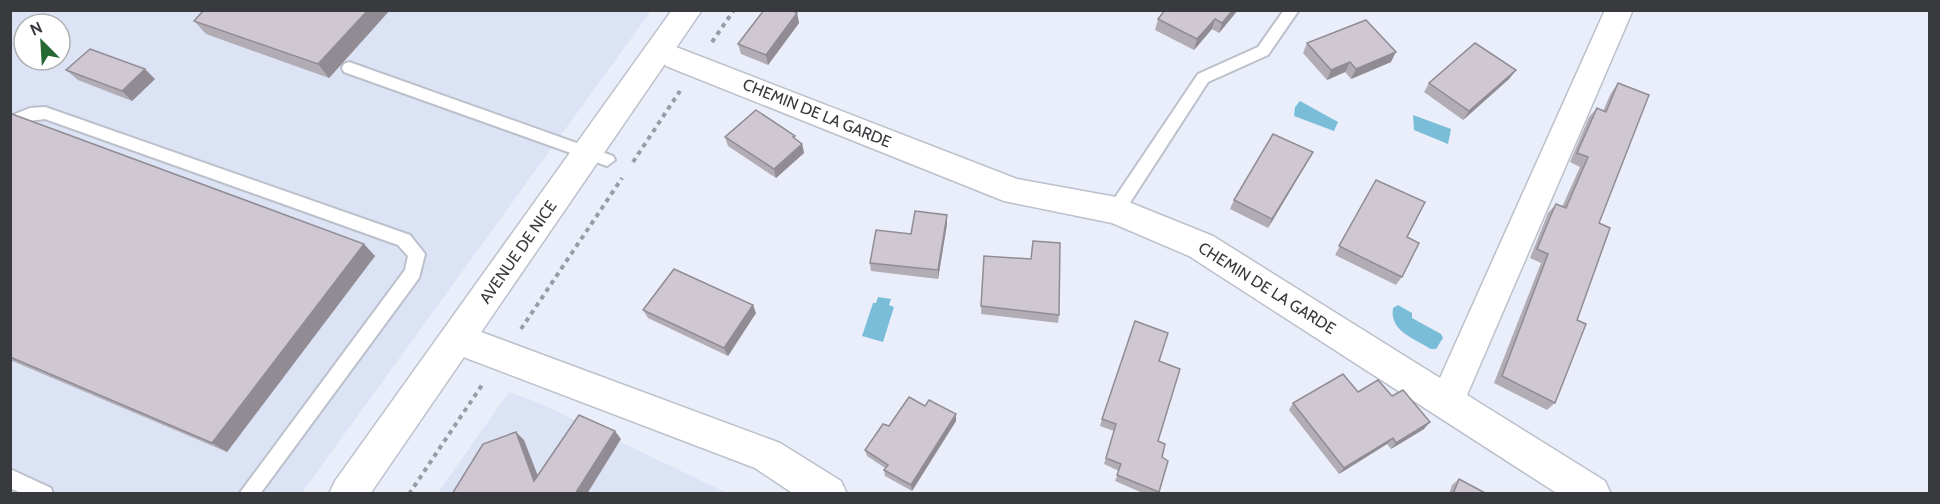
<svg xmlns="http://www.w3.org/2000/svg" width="1940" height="504" viewBox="0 0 1940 504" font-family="Cabin,sans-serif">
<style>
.built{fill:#dbe3f5;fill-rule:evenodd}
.water{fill:#79bdd9}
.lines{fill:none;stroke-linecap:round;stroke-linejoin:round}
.service-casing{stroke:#bbc0cb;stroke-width:4}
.minor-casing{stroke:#bbc0cb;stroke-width:3}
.secondary-casing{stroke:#bbc0cb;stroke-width:3}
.path{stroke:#989ca4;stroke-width:4;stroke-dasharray:4.5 4.5;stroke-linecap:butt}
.service{fill:#fff;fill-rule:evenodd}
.minor{fill:#fff;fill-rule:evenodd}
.secondary{fill:#fff;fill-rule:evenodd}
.wall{fill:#b2acb5}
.shaded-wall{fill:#918c94}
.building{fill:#cfc8d3;stroke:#918c94;stroke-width:1.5}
.labels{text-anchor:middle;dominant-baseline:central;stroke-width:5;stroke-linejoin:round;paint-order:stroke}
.street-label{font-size:16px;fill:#383a3e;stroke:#fff}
</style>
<rect width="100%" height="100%" fill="#e9eefa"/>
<!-- built -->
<g class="built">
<path d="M10,11H651L301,494L11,493ZM24,24H60V60H24Z"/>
<path d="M509,392L537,402L727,493L437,494Z"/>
</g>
<!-- water -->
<g class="water">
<path d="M1300,101L1338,122L1334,131L1294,116L1295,107Z"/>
<path d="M1413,115L1451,129L1448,144L1414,130Z"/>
<path d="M878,297L891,299L889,305L894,307L883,342L862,336L873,303H876Z"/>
<path d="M1398,305L1412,313V318L1441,334L1443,338L1436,349H1431C1415,339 1389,331 1393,308Z"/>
</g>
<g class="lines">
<defs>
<g id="service">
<path d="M1284,10H1299L1268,55L1208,82L1122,215H1110L1108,210L1110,205L1198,74L1258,47Z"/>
<path d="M349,62L613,156L615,160L607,166L344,72L342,68L344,64Z"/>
<path d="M45,107L410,235L425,254L419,278L260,494H239L405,270L408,256L398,245L45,119L29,121L10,131V116L30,108Z"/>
<path d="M10,469L51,488L53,494H23L10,488Z"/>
</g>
<g id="minor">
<path d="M1605,10L1632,12L1467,395L1605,481L1611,494H1558L1189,256L1112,223L1004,201L666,66L661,58L666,50L676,47L1017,179L1116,197L1213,236L1440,378Z"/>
<path d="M457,323L780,443L841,481L847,494H794L755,468L445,350L440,339L445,328Z"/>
</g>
<path id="secondary" d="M672,10H702L370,494H329L335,481Z"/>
</defs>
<!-- service casing -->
<use href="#service" class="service-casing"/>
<!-- minor casing -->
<use href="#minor" class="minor-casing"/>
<!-- secondary casing -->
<use href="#secondary" class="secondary-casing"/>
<!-- path -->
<g class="path">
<path d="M712,42L734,10"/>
<path d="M633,162L680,91"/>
<path d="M521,329L622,178"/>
<path d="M409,494L484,382"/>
</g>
<!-- service -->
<use href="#service" class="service"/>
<!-- minor -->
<use href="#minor" class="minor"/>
<!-- secondary -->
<use href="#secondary" class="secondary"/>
</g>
<!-- wall -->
<g class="wall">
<path d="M204,10H390L329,78L206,34L194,21Z"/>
<path d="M1165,10H1238L1219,33L1212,29L1194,50L1155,30L1158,19Z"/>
<path d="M797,13L799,23L768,65L741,54L738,44Z"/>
<path d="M1307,43L1391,62L1351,79L1345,72L1327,80L1303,53Z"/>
<path d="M66,70L155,79L132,101L78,80Z"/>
<path d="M1516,70L1509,79L1463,120L1424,92L1429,83Z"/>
<path d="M1618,83L1599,223L1577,320L1555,403L1547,410L1494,383L1541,263L1530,258L1548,213L1556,204L1562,207L1580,167L1570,162L1589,117L1597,108L1603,111L1611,93Z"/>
<path d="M10,116L375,256L227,452L10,360Z"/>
<path d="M725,137L796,139L802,144L804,153L776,178L728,146Z"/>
<path d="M1313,152L1308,161L1268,228L1230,209L1234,200Z"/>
<path d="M1376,180L1407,237L1402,277L1396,285L1335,255Z"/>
<path d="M947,224L938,279L871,271L870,263L911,234Z"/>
<path d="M984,256L1059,315L1058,323L981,314Z"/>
<path d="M643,310L756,313L728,356L648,318Z"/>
<path d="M1159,361L1158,441L1162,457L1168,461L1159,494H1145L1115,481L1119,471L1104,464L1114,431L1100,426L1102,419Z"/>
<path d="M1358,392L1424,429L1391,449L1387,444L1339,474L1289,410L1293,403Z"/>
<path d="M925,406L956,421L912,491L885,476L884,470L885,468L867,456L865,450L889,426Z"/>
<path d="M1459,479L1487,494H1449L1452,485Z"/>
</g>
<!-- shaded-wall -->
<g class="shaded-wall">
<path d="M368,10H390L329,78L318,64Z"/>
<path d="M1233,10H1238L1219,33L1222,23Z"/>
<path d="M797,13L799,23L768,65L766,55Z"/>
<path d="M1215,19L1212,29L1194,50L1197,39Z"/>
<path d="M1396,52L1391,62L1351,79L1356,69Z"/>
<path d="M1350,62L1345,72L1327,80L1331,70Z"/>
<path d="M145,69L155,79L132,101L122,91Z"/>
<path d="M1516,70L1509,79L1463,120L1469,111Z"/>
<path d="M802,144L804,153L776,178L774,169Z"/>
<path d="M1313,152L1308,161L1268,228L1272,219Z"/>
<path d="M947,215V224L938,279V270Z"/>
<path d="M364,244L375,256L227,452L212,443Z"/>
<path d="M753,305L756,313L728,356L724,348Z"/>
<path d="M956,414V421L912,491L911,485Z"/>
<path d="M1430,422L1424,429L1391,449L1396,443Z"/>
<path d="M615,431L621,439L587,494H575Z"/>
<path d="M516,432L524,440L543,489L534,481Z"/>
<path d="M1393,438L1387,444L1339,474L1344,468Z"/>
</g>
<!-- building -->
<g class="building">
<path d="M204,10H368L318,64L194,21Z"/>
<path d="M764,10H791L797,13L766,55L738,44Z"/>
<path d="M1165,10H1233L1222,23L1215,19L1197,39L1158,19Z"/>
<path d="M1366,20L1396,52L1356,69L1350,62L1331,70L1307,43Z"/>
<path d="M1475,43L1516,70L1469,111L1429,83Z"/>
<path d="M90,49L145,69L122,91L66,70Z"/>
<path d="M1618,83L1649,95L1599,223L1610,228L1577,320L1586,324L1555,403L1502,376L1548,254L1537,249L1551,215L1556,204L1566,208L1588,157L1577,153L1597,108L1606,112Z"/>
<path d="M756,110L795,136L793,137L802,144L774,169L725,137Z"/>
<path d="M12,114L364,244L212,443L10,357V116Z"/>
<path d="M1273,134L1313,152L1272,219L1234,200Z"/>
<path d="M1376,180L1425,202L1407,237L1419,243L1402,277L1339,246Z"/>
<path d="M915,211L947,215L938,270L870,263L876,230L911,234Z"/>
<path d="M1033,241L1060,243L1059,315L981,306L984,256L1031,259Z"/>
<path d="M674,269L753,305L724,348L643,310Z"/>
<path d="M1135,321L1168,333L1159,361L1180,369L1158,441L1165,444L1162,457L1168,461L1159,492L1117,475L1121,464L1106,458L1116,424L1102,419Z"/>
<path d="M1343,374L1358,392L1378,380L1392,396L1403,390L1430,422L1396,443L1393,438L1344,468L1293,403Z"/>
<path d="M909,397L925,406L929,400L956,414L911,485L884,470L888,465L865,450L883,424L889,426Z"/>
<path d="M579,415L615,431L575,494H452L483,444L516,432L534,481Z"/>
<path d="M1459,479L1487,494H1453Z"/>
</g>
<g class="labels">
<!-- street labels -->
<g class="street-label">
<text transform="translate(817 113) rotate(22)">CHEMIN DE LA GARDE</text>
<text transform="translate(518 252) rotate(-55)">AVENUE DE NICE</text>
<text transform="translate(1267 288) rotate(32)">CHEMIN DE LA GARDE</text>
</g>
</g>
<!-- border -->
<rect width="1940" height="504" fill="none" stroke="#383a3e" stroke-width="24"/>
<!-- north arrow -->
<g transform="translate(42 42) rotate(336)"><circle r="28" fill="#ffffff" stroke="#afb0b2" stroke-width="1.5"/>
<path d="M0-4.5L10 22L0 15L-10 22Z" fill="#276932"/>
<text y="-9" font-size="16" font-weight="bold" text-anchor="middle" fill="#383a3e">N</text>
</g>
</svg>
